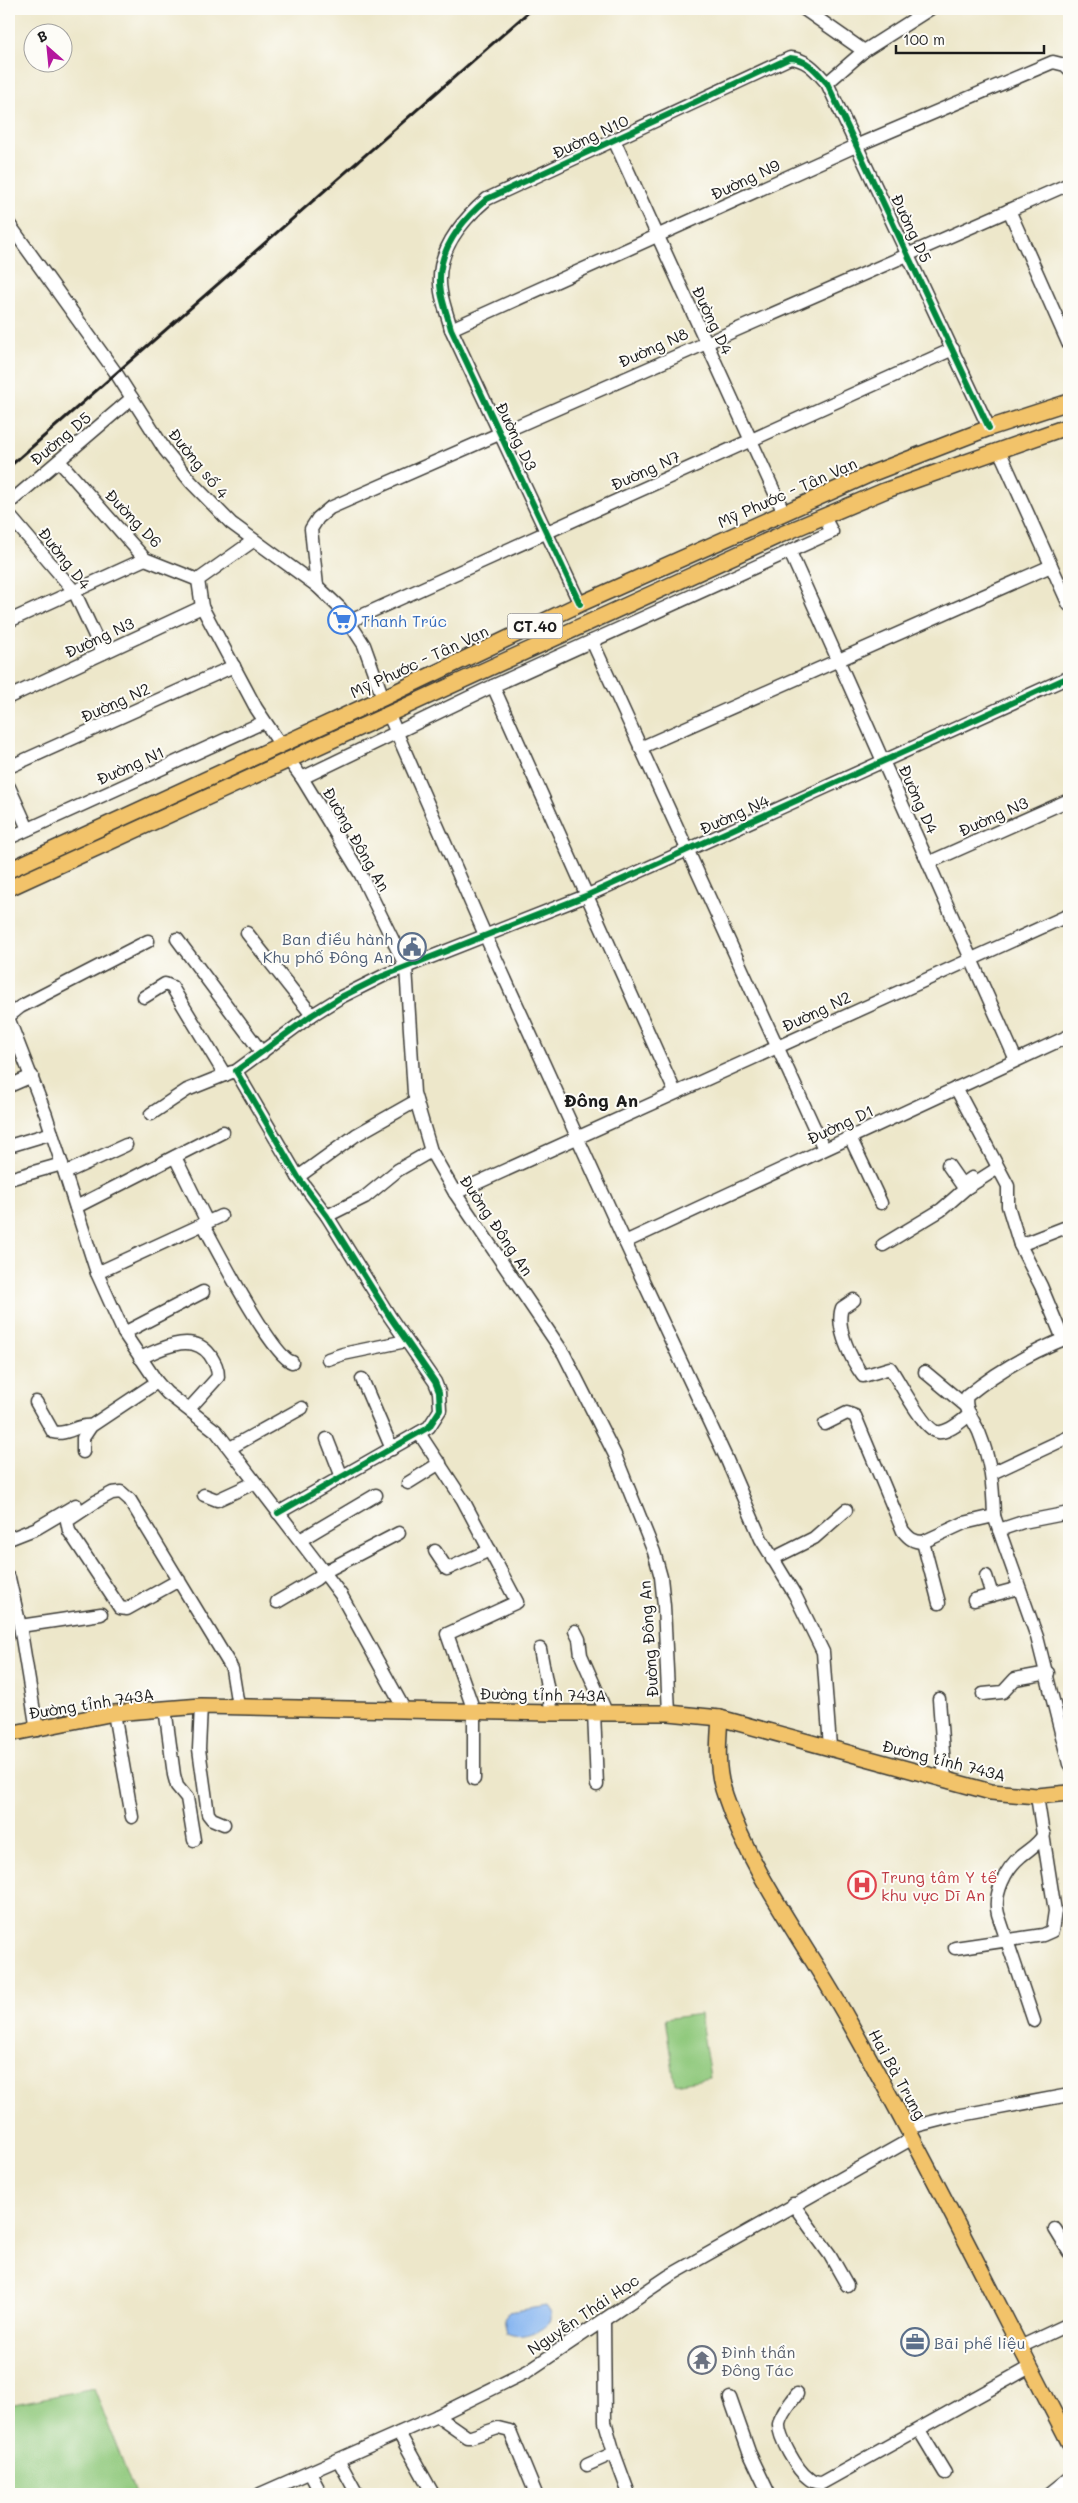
<svg xmlns="http://www.w3.org/2000/svg" width="1078" height="2503" viewBox="0 0 1078 2503" font-family="Mali,sans-serif">
<style>
.green{fill:#90c97d;stroke:#56724c}
.water{fill:#84b4f0;stroke:#506886}
.lines{fill:none;stroke-linecap:round;stroke-linejoin:round}
.minor-casing{stroke:#3b3a36;stroke-width:15}
.major-casing{stroke:#3b3a36;stroke-width:18}
.minor{stroke:#fff;stroke-width:12}
.major{stroke:#f2c36a;stroke-width:15}
.rail{stroke:#1c1c1c;stroke-width:3}
.cycleway-casing{stroke:#fdfcf7;stroke-width:9}
.cycleway{stroke:#00873e;stroke-width:6}
.labels{text-anchor:middle;dominant-baseline:central;stroke-width:4;stroke-linejoin:round;paint-order:stroke}
.shield{fill:#fdfcf7;stroke:#605f5e;stroke-width:1}
.shield-label{font-size:15px;font-weight:bold;fill:#1c1c1c}
.street-label{font-size:16px;fill:#1c1c1c;stroke:#fdfcf7}
.shop-label{font-size:16px;fill:#366cbe;stroke:#fdfcf7;text-anchor:start}
.service-label{font-size:16px;fill:#4e5e75;stroke:#fdfcf7;text-anchor:end}
.health-label{font-size:16px;fill:#be3a42;stroke:#fdfcf7;text-anchor:start}
.worship-label{font-size:16px;fill:#5b616d;stroke:#fdfcf7;text-anchor:start}
.neighbourhood-label{font-size:18px;font-weight:bold;fill:#1c1c1c;stroke:#fdfcf7}
</style>
<rect width="100%" height="100%" fill="#fdfcf7"/>
<filter id="ink" filterUnits="userSpaceOnUse"><feTurbulence type="fractalNoise" baseFrequency=".02" numOctaves="2"/><feDisplacementMap in="SourceGraphic" scale="10" xChannelSelector="R" yChannelSelector="G"/><feConvolveMatrix kernelMatrix="1 2 1 2 8 2 1 2 1" color-interpolation-filters="sRGB"/></filter>
<filter id="wash" filterUnits="userSpaceOnUse"><feTurbulence type="fractalNoise" baseFrequency=".0096" numOctaves="4" result="noise"/><feDisplacementMap in="SourceGraphic" scale="20" xChannelSelector="R" yChannelSelector="G"/><feGaussianBlur stdDeviation="1.12" result="paint"/><feColorMatrix in="noise" values="0 0 0 0 0 0 0 0 0 0 0 0 0 0 0 0 0 1.4 0 .05"/><feComposite in="paint" operator="in"/></filter>
<g filter="url(#wash)">
<rect width="100%" height="100%" fill="#ede7ca"/>
<!-- green -->
<g class="green">
<path d="M700,2014L710,2078L675,2084L665,2019Z"/>
<path d="M94,2388L135,2494H9V2405Z"/>
</g>
<!-- water -->
<path class="water" d="M546,2306L551,2313V2320C543,2332 520,2340 507,2333L504,2319L509,2312Z"/>
</g>
<g filter="url(#ink)">
<g class="lines">
<defs>
<g id="minor">
<path d="M804,9L864,51"/>
<path d="M827,83L864,51L930,9"/>
<path d="M614,140L784,513"/>
<path d="M1009,210L1069,345"/>
<path d="M9,224L116,373L165,450L191,482L231,523L317,586L340,608L364,645L383,698"/>
<path d="M451,329L858,145L1053,62L1065,65L1069,69"/>
<path d="M999,450L1069,605"/>
<path d="M59,461L145,559L198,580"/>
<path d="M9,503L132,398"/>
<path d="M9,515L74,591L103,653"/>
<path d="M253,541L198,580L202,607L256,708L280,744"/>
<path d="M790,552L1016,1060"/>
<path d="M317,586L311,529L318,518L330,508L1069,184"/>
<path d="M580,604L451,329C448,317 443,304 441,292C434,253 460,222 487,199L790,58C807,59 816,71 827,83L989,428"/>
<path d="M9,621L145,559"/>
<path d="M350,621L953,349"/>
<path d="M592,641L824,1149"/>
<path d="M493,686L675,1092"/>
<path d="M9,697L202,607"/>
<path d="M389,715L486,937L625,1242L727,1460L761,1539L795,1595L823,1652L830,1747"/>
<path d="M640,748L1051,566"/>
<path d="M288,759L302,778L361,875L406,967L414,1093L431,1151L455,1193L564,1354L615,1455L654,1552L661,1577L664,1606L669,1713"/>
<path d="M9,767L234,666"/>
<path d="M302,778L493,686L832,532L824,517"/>
<path d="M9,787L28,829"/>
<path d="M9,838L264,722"/>
<path d="M930,862L1069,800"/>
<path d="M247,933L312,1015"/>
<path d="M177,939L262,1053"/>
<path d="M144,997L165,984L172,987L225,1075"/>
<path d="M9,1016L20,1007L148,941"/>
<path d="M9,1020L46,1115L97,1273L124,1333L157,1382L167,1393L216,1431L314,1559L341,1595L404,1709"/>
<path d="M9,1086L32,1076"/>
<path d="M956,1088L1008,1186V1206L1020,1245"/>
<path d="M151,1114L187,1090L232,1072"/>
<path d="M850,1137L881,1203"/>
<path d="M9,1146L52,1133"/>
<path d="M175,1157L207,1222"/>
<path d="M948,1165L962,1185L972,1178"/>
<path d="M65,1173L126,1145"/>
<path d="M298,1177L356,1135L416,1101"/>
<path d="M9,1179L62,1164"/>
<path d="M455,1193L1069,915"/>
<path d="M76,1207L223,1132"/>
<path d="M327,1216L365,1197L398,1170L431,1151"/>
<path d="M203,1224C216,1248 272,1356 292,1362"/>
<path d="M625,1242L1069,1036"/>
<path d="M883,1245L941,1210L965,1189L998,1168"/>
<path d="M97,1273L221,1216"/>
<path d="M854,1300L842,1308C835,1328 852,1361 863,1376L890,1368C899,1380 926,1436 941,1432C952,1430 962,1421 970,1414"/>
<path d="M124,1333L203,1292"/>
<path d="M1063,1339L1041,1286L1020,1245L1069,1226"/>
<path d="M140,1358C161,1349 192,1331 210,1355C215,1363 218,1368 218,1377L189,1409"/>
<path d="M328,1359L343,1354L406,1341"/>
<path d="M925,1372L966,1406"/>
<path d="M362,1379L392,1449"/>
<path d="M36,1402L53,1432C67,1436 77,1424 91,1426"/>
<path d="M825,1424L847,1413L855,1416L903,1531C909,1538 913,1542 923,1542L964,1523L994,1516L1037,1637L1069,1764"/>
<path d="M419,1433L463,1500L517,1602L447,1634L474,1711V1779"/>
<path d="M327,1439L342,1477"/>
<path d="M230,1448L302,1408"/>
<path d="M83,1452V1438L91,1426L157,1382"/>
<path d="M992,1473L1069,1437"/>
<path d="M408,1483L440,1463"/>
<path d="M204,1495L217,1500L254,1483"/>
<path d="M278,1513L429,1427L440,1410L439,1392L435,1382L390,1317L327,1216L298,1177L236,1071L312,1015L341,997L383,976L588,895L1069,677"/>
<path d="M994,1516C993,1483 991,1462 979,1432C974,1421 963,1408 967,1396C996,1372 1034,1351 1069,1337"/>
<path d="M999,1530L1023,1522L1069,1513"/>
<path d="M9,1539L37,1528L76,1505"/>
<path d="M300,1540L376,1495"/>
<path d="M923,1542L939,1603"/>
<path d="M435,1551L447,1569L490,1550"/>
<path d="M772,1559L814,1538L846,1510"/>
<path d="M986,1576L992,1595"/>
<path d="M9,1578L20,1626L37,1730"/>
<path d="M179,1580L127,1609L120,1608L69,1531L67,1521L97,1501L112,1493L121,1492L130,1500L230,1665"/>
<path d="M974,1600L1019,1588"/>
<path d="M277,1602L316,1579L324,1572L399,1533"/>
<path d="M20,1626L101,1614"/>
<path d="M575,1631L579,1639L581,1655L606,1712"/>
<path d="M540,1649L552,1713"/>
<path d="M232,1669L238,1706"/>
<path d="M983,1694L1003,1692L1015,1679L1048,1673"/>
<path d="M939,1699L945,1780"/>
<path d="M201,1706L199,1749L208,1814L212,1819L224,1824"/>
<path d="M165,1708L174,1775L177,1786L187,1798L194,1840"/>
<path d="M594,1712L597,1785"/>
<path d="M114,1713L132,1817"/>
<path d="M955,1948L1043,1935L1052,1931L1055,1911L1037,1796"/>
<path d="M1034,2021L998,1914C993,1895 1005,1869 1021,1856C1029,1849 1038,1845 1044,1834"/>
<path d="M908,2128L951,2117L1069,2095"/>
<path d="M793,2204L830,2255L847,2285"/>
<path d="M1055,2229L1069,2252"/>
<path d="M604,2321L605,2422L614,2453L629,2494"/>
<path d="M1020,2347L1069,2324"/>
<path d="M797,2394C791,2403 781,2413 779,2424C778,2437 797,2470 808,2478C812,2482 816,2483 822,2483L1030,2367"/>
<path d="M730,2398L749,2452L769,2494"/>
<path d="M437,2416L467,2437H471L498,2428L510,2431L536,2494"/>
<path d="M919,2430L945,2473"/>
<path d="M399,2433L433,2494"/>
<path d="M339,2461L357,2494"/>
<path d="M587,2465L614,2453"/>
<path d="M310,2473L321,2494"/>
<path d="M260,2494L437,2416L528,2371L669,2276L913,2138"/>
<path d="M1049,2494L1069,2478"/>
</g>
<g id="major">
<path d="M9,870L383,698L580,604L873,473L989,428L1069,402"/>
<path d="M9,888L780,535L884,491L1069,426"/>
<path d="M720,1718C718,1743 716,1771 725,1795C752,1877 811,1951 852,2027C928,2163 997,2303 1069,2442"/>
<path d="M9,1734L114,1713L201,1706L552,1713H669L720,1718L991,1792L1037,1796L1069,1793"/>
</g>
</defs>
<!-- minor casing -->
<use href="#minor" class="minor-casing"/>
<!-- major casing -->
<use href="#major" class="major-casing"/>
<!-- minor -->
<use href="#minor" class="minor"/>
<!-- major -->
<use href="#major" class="major"/>
<!-- rail -->
<path class="rail" d="M9,467L532,9"/>
<defs>
<g id="cycleway">
<path d="M580,604L451,329C448,317 443,304 441,292C434,253 460,222 487,199L790,58C807,59 816,71 827,83L989,428"/>
<path d="M278,1513L429,1427L440,1410L439,1392L435,1382L390,1317L327,1216L298,1177L236,1071L312,1015L341,997L383,976L588,895L1069,677"/>
</g>
</defs>
<!-- cycleway casing -->
<use href="#cycleway" class="cycleway-casing"/>
<!-- cycleway -->
<use href="#cycleway" class="cycleway"/>
</g>
</g>
<!-- icons -->
<defs>
<symbol id="supermarket-ring" viewBox="-11 -11 22 22"><circle r="9.5" fill="#fdfcf7" stroke="#3f7fe0" stroke-width="1.5"/><path d="M-6-5.5h2.5l.6 2H6L4.5 2H-2.5L-4.4-4H-6ZM-1.5 3.2a1.3 1.3 0 1 0 .1 0ZM3 3.2a1.3 1.3 0 1 0 .1 0Z" fill="#3f7fe0"/></symbol>
<symbol id="civic-ring" viewBox="-11 -11 22 22"><circle r="9.5" fill="#fdfcf7" stroke="#5c6f8a" stroke-width="1.5"/><path d="M-.6-6.5H3V-4.5H.6V-3L4-1V1h2V6H-6V1h2V-1L-.6-3ZM-1.2 2.5V6h2.4V2.5Z" fill="#5c6f8a"/></symbol>
<symbol id="hospital-ring" viewBox="-11 -11 22 22"><circle r="9.5" fill="#fdfcf7" stroke="#e0444e" stroke-width="1.5"/><path d="M-5-5h3v3.5h4V-5h3V5h-3V1.5h-4V5h-3Z" fill="#e0444e"/></symbol>
<symbol id="office-ring" viewBox="-11 -11 22 22"><circle r="9.5" fill="#fdfcf7" stroke="#5c6f8a" stroke-width="1.5"/><path d="M-6-3h4V-5.5h4V-3h4V5H-6ZM-1-4.5V-3h2v-1.5ZM-6 0V1H6V0Z" fill="#5c6f8a"/></symbol>
<symbol id="temple-ring" viewBox="-11 -11 22 22"><circle r="9.5" fill="#fdfcf7" stroke="#6b7280" stroke-width="1.5"/><path d="M0-6L5-2H3V0L6.5 2.5H4V6H1.5V3h-3V6H-4V2.5H-6.5L-3 0V-2H-5Z" fill="#6b7280"/></symbol>
</defs>
<g fill-rule="evenodd">
<use href="#supermarket-ring" x="326" y="604" width="32" height="32"/>
<use href="#civic-ring" x="396" y="931" width="32" height="32"/>
<use href="#hospital-ring" x="846" y="1869" width="32" height="32"/>
<use href="#office-ring" x="899" y="2326" width="32" height="32"/>
<use href="#temple-ring" x="686" y="2344" width="32" height="32"/>
</g>
<g class="labels">
<!-- shield labels -->
<rect class="shield" x="507.5" y="613.5" width="55" height="25" rx="4"/>
<g class="shield-label">
<text x="535" y="626">CT.40</text>
</g>
<!-- street labels -->
<g class="street-label">
<text transform="translate(590 136) rotate(-25)">Đường N10</text>
<text transform="translate(745 179) rotate(-25)">Đường N9</text>
<text transform="translate(912 228) rotate(65)">Đường D5</text>
<text transform="translate(713 320) rotate(65)">Đường D4</text>
<text transform="translate(653 347) rotate(-24)">Đường N8</text>
<text transform="translate(517 436) rotate(64)">Đường D3</text>
<text transform="translate(60 438) rotate(-40)">Đường D5</text>
<text transform="translate(199 463) rotate(51)">Đường số 4</text>
<text transform="translate(645 470) rotate(-24)">Đường N7</text>
<text transform="translate(787 492) rotate(-24)">Mỹ Phước - Tân Vạn</text>
<text transform="translate(134 518) rotate(46)">Đường D6</text>
<text transform="translate(65 558) rotate(52)">Đường D4</text>
<text transform="translate(99 637) rotate(-25)">Đường N3</text>
<text transform="translate(419 661) rotate(-25)">Mỹ Phước - Tân Vạn</text>
<text transform="translate(115 702) rotate(-24)">Đường N2</text>
<text transform="translate(130 765) rotate(-24)">Đường N1</text>
<text transform="translate(919 799) rotate(66)">Đường D4</text>
<text transform="translate(734 814) rotate(-24)">Đường N4</text>
<text transform="translate(993 816) rotate(-24)">Đường N3</text>
<text transform="translate(357 839) rotate(60)">Đường Đông An</text>
<text transform="translate(816 1011) rotate(-25)">Đường N2</text>
<text transform="translate(840 1124) rotate(-25)">Đường D1</text>
<text transform="translate(497 1225) rotate(56)">Đường Đông An</text>
<text transform="translate(648 1639) rotate(-94)">Đường Đông An</text>
<text transform="translate(543 1694) rotate(1)">Đường tỉnh 743A</text>
<text transform="translate(91 1703) rotate(-9)">Đường tỉnh 743A</text>
<text transform="translate(944 1760) rotate(14)">Đường tỉnh 743A</text>
<text transform="translate(898 2074) rotate(61)">Hai Bà Trưng</text>
<text transform="translate(583 2314) rotate(-34)">Nguyễn Thái Học</text>
</g>
<!-- shop labels -->
<g class="shop-label">
<text x="361" y="620">Thanh Trúc</text>
</g>
<!-- service labels -->
<g class="service-label">
<text x="393" y="938">Ban điều hành<tspan x="393" dy="18">Khu phố Đông An</tspan></text>
<text x="934" y="2342" text-anchor="start">Bãi phế liệu</text>
</g>
<!-- health labels -->
<g class="health-label">
<text x="881" y="1876">Trung tâm Y tế<tspan x="881" dy="18">khu vực Dĩ An</tspan></text>
</g>
<!-- worship labels -->
<g class="worship-label">
<text x="721" y="2351">Đình thần<tspan x="721" dy="18">Đông Tác</tspan></text>
</g>
<!-- neighbourhood labels -->
<g class="neighbourhood-label">
<text x="601" y="1100">Đông An</text>
</g>
</g>
<!-- margin -->
<rect width="1078" height="2503" fill="none" stroke="#fdfcf7" stroke-width="30"/>
<!-- north arrow -->
<g transform="translate(48 48) rotate(333)"><circle r="24" fill="#fdfcf7" stroke="#a3a29f"/>
<path d="M0-4L9 19L0 12L-9 19Z" fill="#b5179e"/>
<text y="-8" font-size="14" font-weight="bold" text-anchor="middle" fill="#1c1c1c">B</text>
</g>
<!-- scale -->
<path d="M896 45v8h148v-8" fill="none" stroke="#1c1c1c" stroke-width="2.5"/>
<text x="903" y="45" font-size="15" fill="#1c1c1c" stroke="#fdfcf7" stroke-width="4" paint-order="stroke">100 m</text>
</svg>
